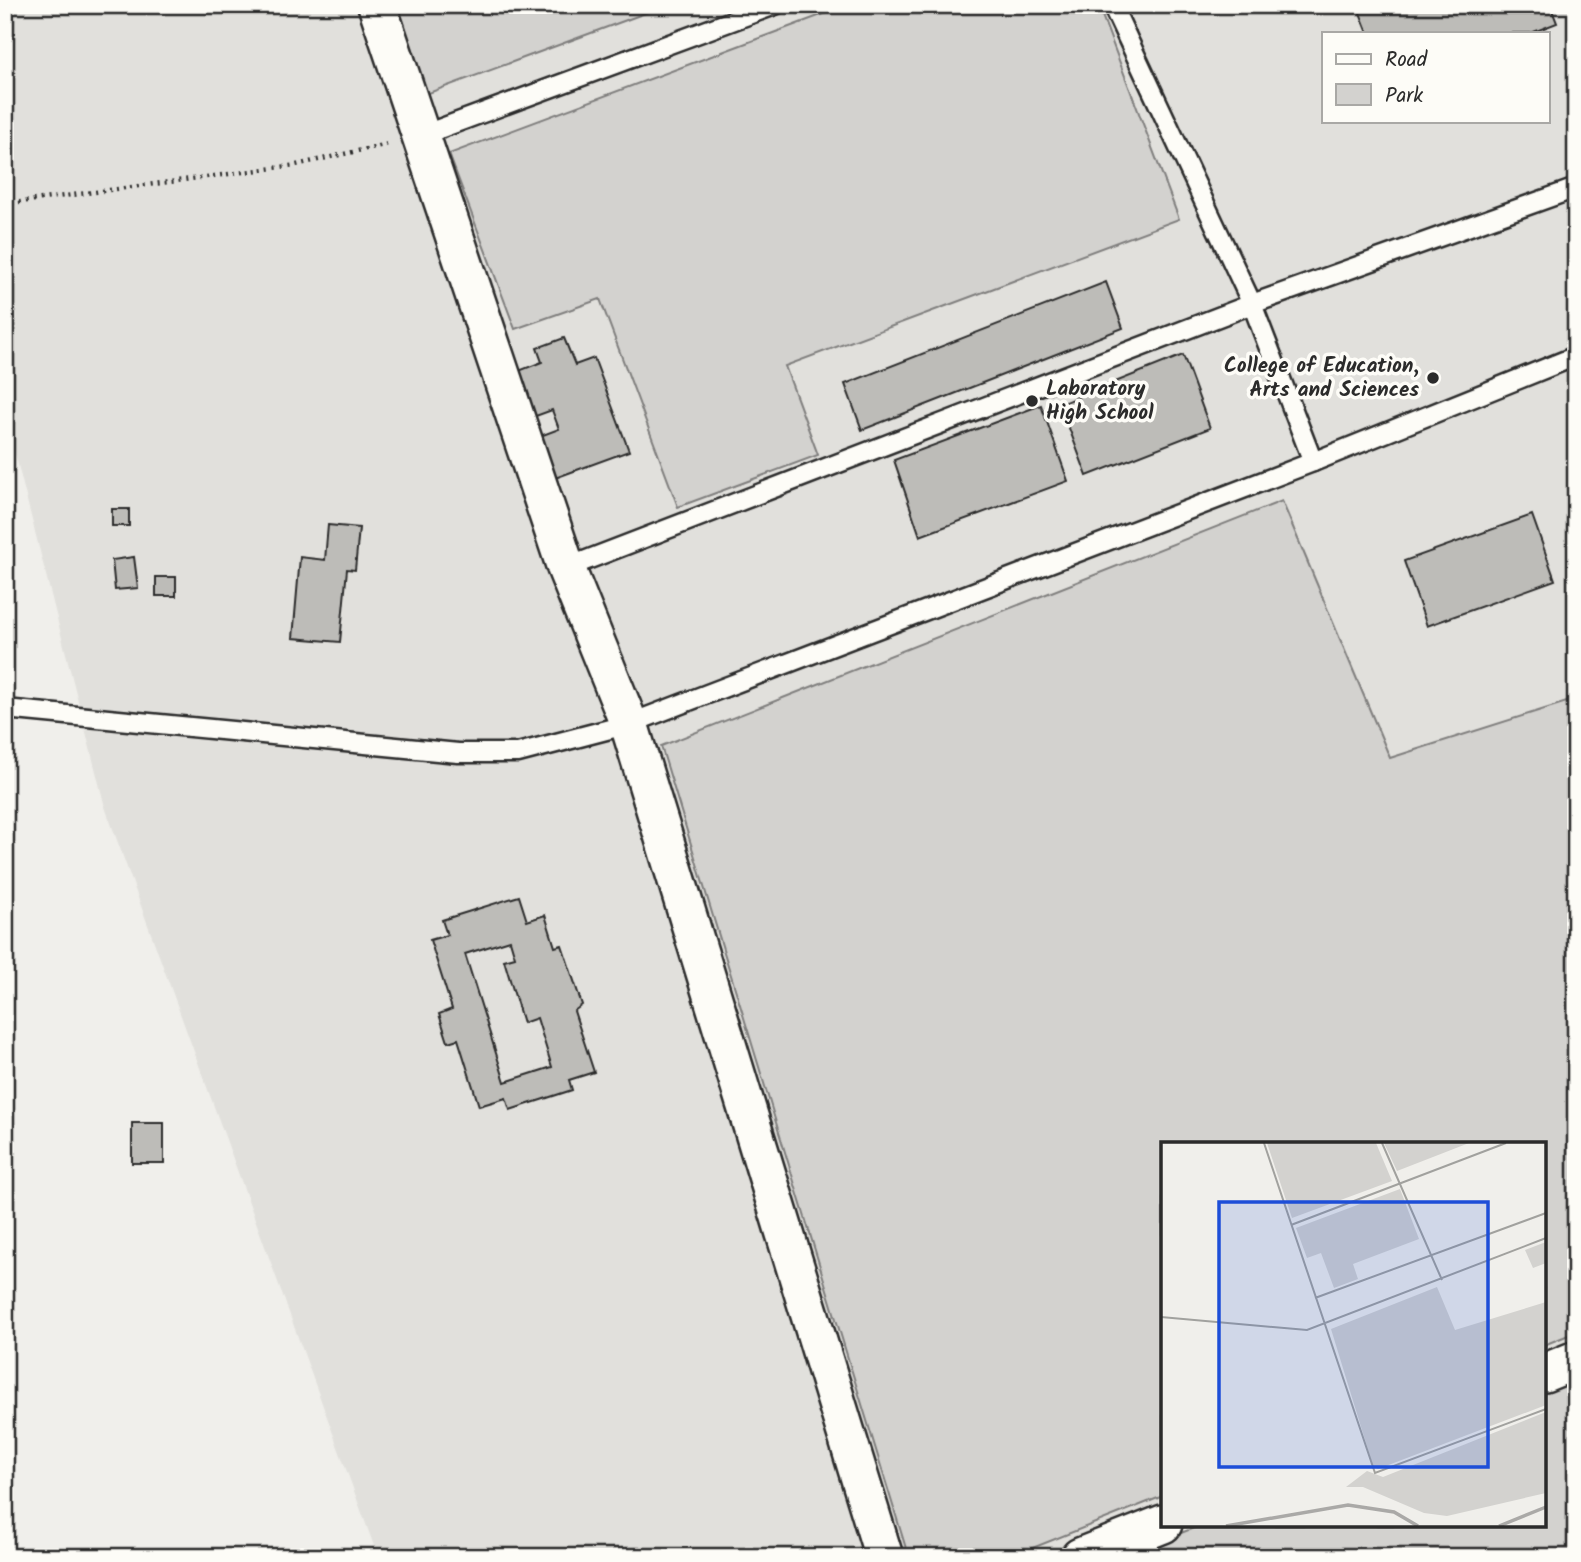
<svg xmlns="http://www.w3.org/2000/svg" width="1581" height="1562" viewBox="0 0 1581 1562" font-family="Kalam,sans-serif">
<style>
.built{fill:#e1e0dc;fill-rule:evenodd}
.green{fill:#d3d2cf;stroke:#7f7e7d;stroke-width:2}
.building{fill:#bdbcb8;stroke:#2b2b2b;stroke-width:2;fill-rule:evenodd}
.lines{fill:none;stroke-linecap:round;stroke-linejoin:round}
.service-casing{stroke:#2b2b2b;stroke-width:23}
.minor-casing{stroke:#2b2b2b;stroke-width:42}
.path{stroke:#2b2b2b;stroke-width:4.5;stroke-dasharray:2 5;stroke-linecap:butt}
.service{stroke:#fdfcf7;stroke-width:18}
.minor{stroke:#fdfcf7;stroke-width:37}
.poi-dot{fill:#2b2b2b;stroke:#fdfcf7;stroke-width:2.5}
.labels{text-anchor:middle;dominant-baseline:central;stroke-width:7;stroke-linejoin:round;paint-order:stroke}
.poi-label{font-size:21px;font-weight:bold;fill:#2b2b2b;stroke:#fdfcf7;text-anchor:end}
.inset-river{fill:none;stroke:#aaa9a7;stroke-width:3.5}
.inset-road{fill:none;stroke:#a1a19e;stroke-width:2}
.view{fill:#1d4ed8;fill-opacity:0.15;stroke:#1d4ed8;stroke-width:3.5}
.inset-edge{fill:none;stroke:#2b2b2b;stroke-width:3.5}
</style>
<rect width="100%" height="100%" fill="#f0efeb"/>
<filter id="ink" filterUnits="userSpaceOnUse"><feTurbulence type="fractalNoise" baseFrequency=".0143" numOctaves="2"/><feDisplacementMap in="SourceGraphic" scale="14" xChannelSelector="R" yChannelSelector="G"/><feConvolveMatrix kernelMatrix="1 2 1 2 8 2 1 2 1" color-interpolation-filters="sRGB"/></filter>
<g filter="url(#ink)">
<!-- built -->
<path class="built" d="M5,5H1576V1557H378L105,807L5,414ZM1324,33H1548V121H1324ZM1163,1144H1544V1525H1163Z"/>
<!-- green -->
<g class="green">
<path d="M397,5H667L426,94Z"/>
<path d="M848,5H1098L1179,219L785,366L818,455L678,507L600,299L515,329L449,154Z"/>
<path d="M1282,501L1390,758L1576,699V1332L1544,1345V1144H1163V1496L1010,1557H912L908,1555L661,746Z"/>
<path d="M1576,1377V1557H1121L1201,1525H1544V1389Z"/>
</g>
<!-- building -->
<g class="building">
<path d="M1357,5H1550L1557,23L1531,33H1368Z"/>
<path d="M1106,282L1123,328L862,430L845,384Z"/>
<path d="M564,338L575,365L594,358L629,451L555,478L527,441L559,429L552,410L522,421L506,376L542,362L537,348Z"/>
<path d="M1183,355L1210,428L1087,476L1060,404Z"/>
<path d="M1041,405L1068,481L920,536L894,460Z"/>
<rect x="112" y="509" width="17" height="17"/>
<path d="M1532,515L1555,580L1427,626L1404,561Z"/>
<path d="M328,525L359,528L355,570L347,569L340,642L293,638L300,557L325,560Z"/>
<path d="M134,557L138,588L115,590L112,560Z"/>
<rect x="156" y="577" width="20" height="19"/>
<path d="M519,896L527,921L545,915L555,947L562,945L582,1005L574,1011L594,1072L569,1080L572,1090L510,1110L506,1098L479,1106L458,1039L448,1042L439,1014L452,1009L430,940L447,935L442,920ZM510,940L515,957L504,960L523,1023L537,1018L552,1067L505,1082L465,954Z"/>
<rect x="132" y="1123" width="32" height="40"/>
</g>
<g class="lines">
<defs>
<g id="service">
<path d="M1112,5L1252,304L1313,462"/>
<path d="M420,136L775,5"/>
<path d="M566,568L1252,304L1576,188"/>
<path d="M5,709L458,753H518L629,724L1313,462L1576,356"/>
</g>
<g id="minor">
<path d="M377,5L566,568L629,724L884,1557"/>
<path d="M1544,1373L1576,1360"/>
<path d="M1080,1557L1163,1524"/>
</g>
</defs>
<!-- service casing -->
<use href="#service" class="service-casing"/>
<!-- minor casing -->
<use href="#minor" class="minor-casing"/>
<!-- path -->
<path class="path" d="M5,204L296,165L388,144"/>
<!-- service -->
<use href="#service" class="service"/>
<!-- minor -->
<use href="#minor" class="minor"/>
</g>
</g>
<!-- markers -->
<g class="poi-dot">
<circle cx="1433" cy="378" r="7"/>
<circle cx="1032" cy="401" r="7"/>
</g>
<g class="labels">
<!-- poi labels -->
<g class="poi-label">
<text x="1419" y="366">College of Education,<tspan x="1419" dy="24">Arts and Sciences</tspan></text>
<text x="1046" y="389" text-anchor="start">Laboratory<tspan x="1046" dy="24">High School</tspan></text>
</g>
</g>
<!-- overview -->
<g transform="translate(1161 1142)">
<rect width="385" height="385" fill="#f0efeb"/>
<path d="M106,1H215L231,39L131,76ZM223,1H308L236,29ZM239,47L258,97L192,122L197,137L173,146L160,111L146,116L135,86ZM385,100V121L372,126L364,108ZM276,145L294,188L385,160V263L217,327L212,324L170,187ZM385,270V351L286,374L263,371L202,345H185L206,329L222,335Z" fill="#d3d2cf"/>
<path class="inset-river" d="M65,384L187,363L233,370L257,384M338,384L385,365"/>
<path class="inset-road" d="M103,1L214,331L385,267M221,1L281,138M130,83L345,1M154,156L385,71M0,175L146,188L385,96"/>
<path class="view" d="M58,60H327V325H58Z"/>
<rect width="385" height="385" class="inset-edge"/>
</g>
<!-- margin -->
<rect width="1581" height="1562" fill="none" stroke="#fdfcf7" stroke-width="28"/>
<rect x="14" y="14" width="1553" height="1534" fill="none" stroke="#2b2b2b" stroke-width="2.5" filter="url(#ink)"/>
<!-- legend -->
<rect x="1322" y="32" width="228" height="91" fill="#fdfcf7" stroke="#a9a8a5" stroke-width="2"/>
<rect x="1336" y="54" width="35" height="10" fill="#fdfcf7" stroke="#a9a8a5" stroke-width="2"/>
<text x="1385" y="66" font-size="21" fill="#2b2b2b">Road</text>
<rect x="1336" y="84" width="35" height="21" fill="#d3d2cf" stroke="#a9a8a5" stroke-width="2"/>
<text x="1385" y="102" font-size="21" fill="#2b2b2b">Park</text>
</svg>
